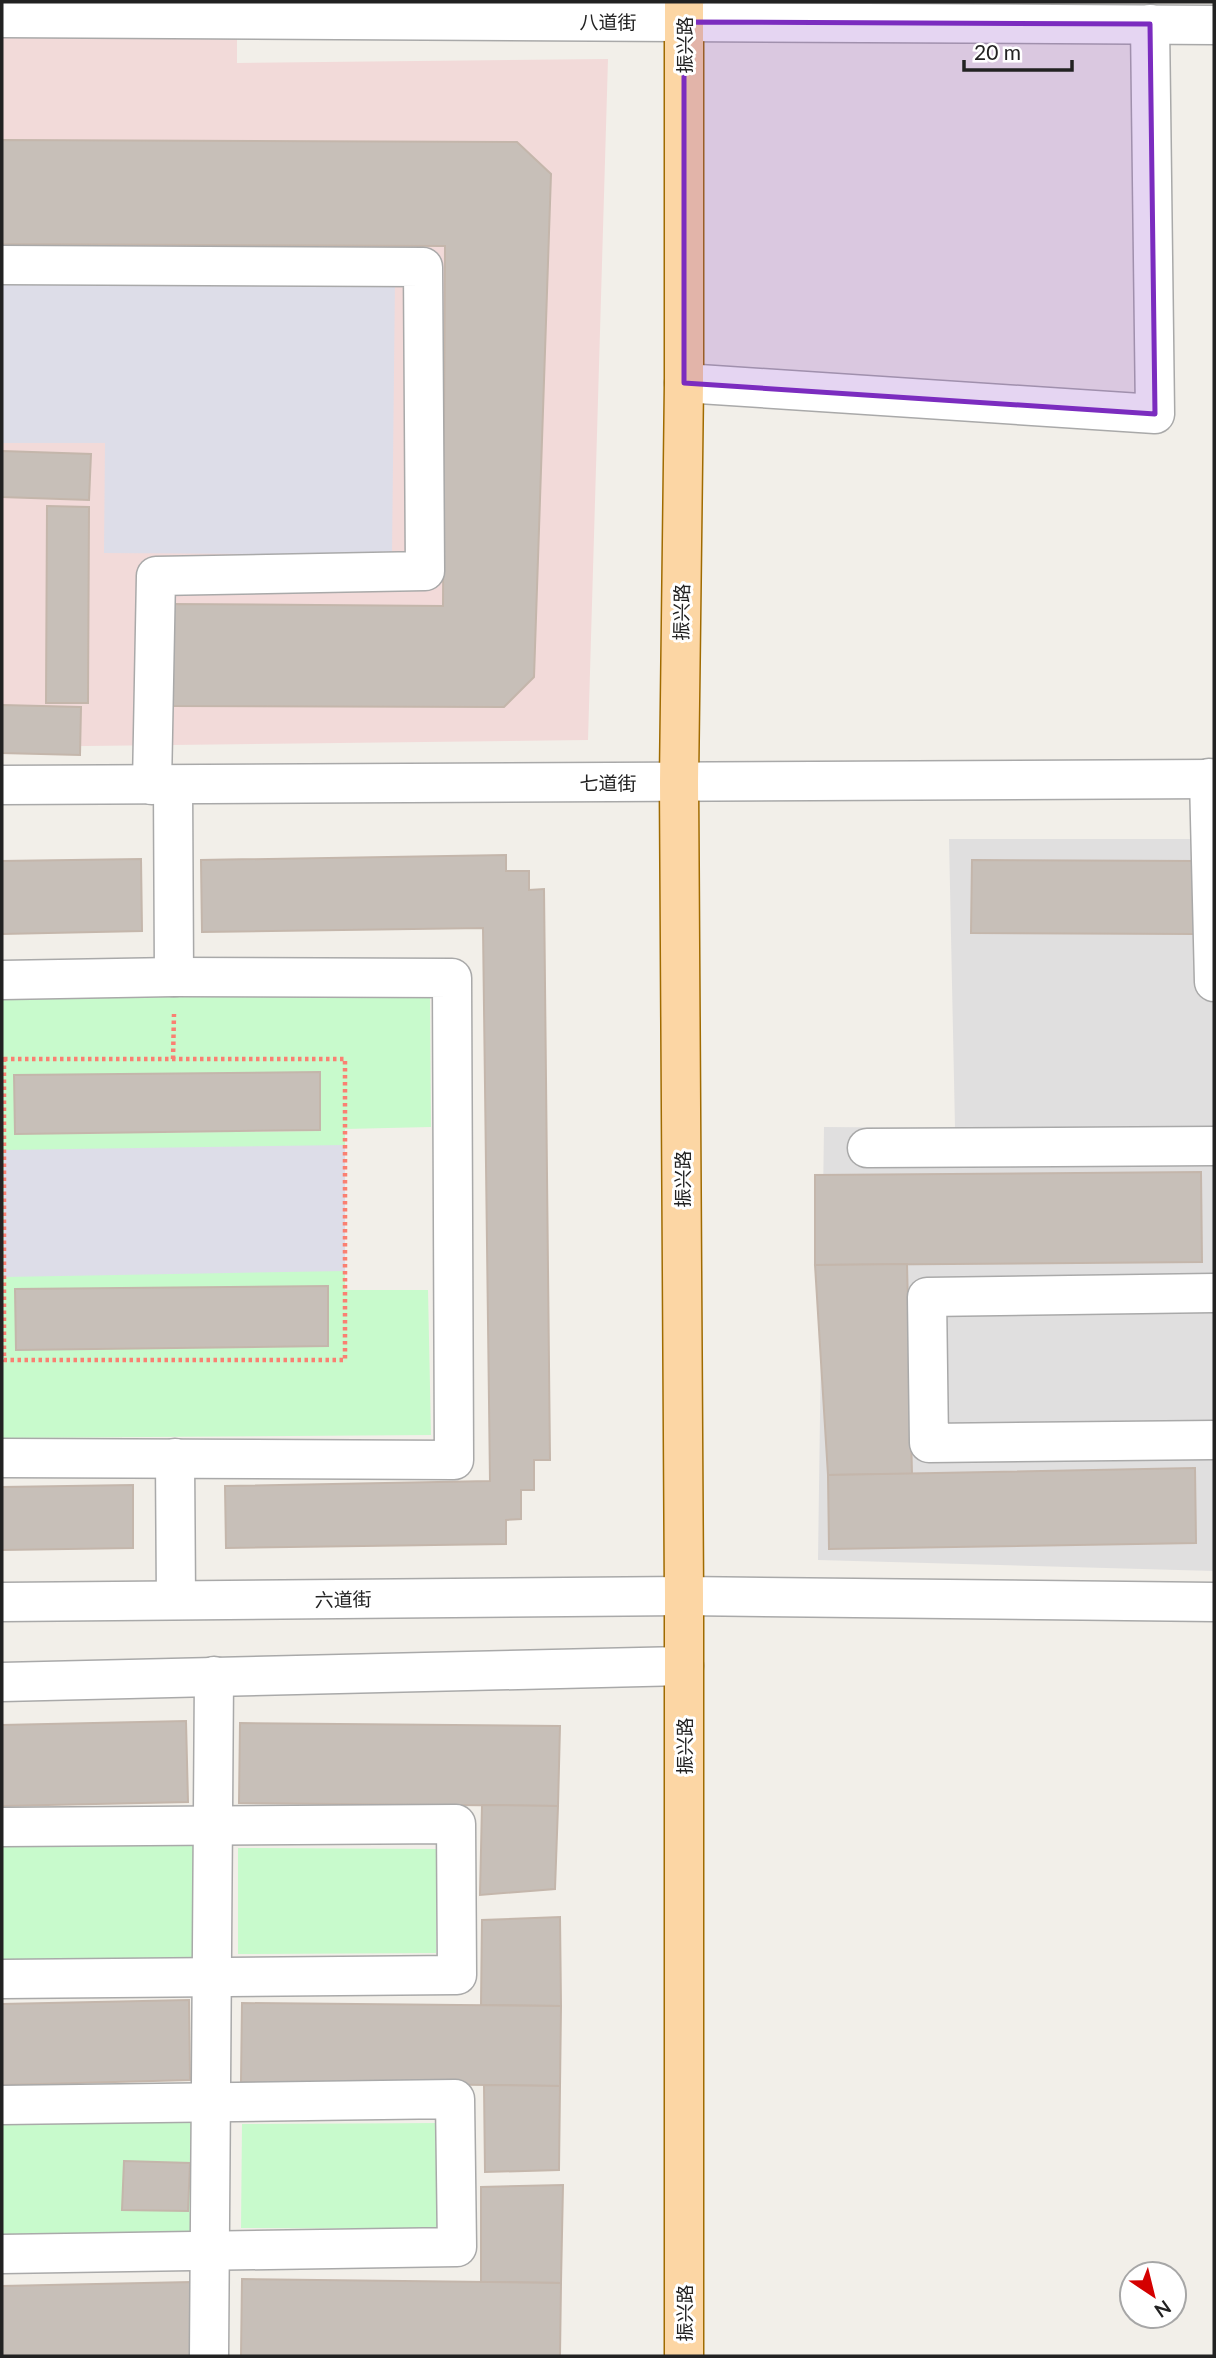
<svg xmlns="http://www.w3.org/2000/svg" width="1216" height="2358" viewBox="0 0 1216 2358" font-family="Lato,'Noto Sans SC',sans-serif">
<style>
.residential{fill:#e0dfdf}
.commercial{fill:#f2dad9}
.park{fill:#c8facc;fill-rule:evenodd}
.plaza{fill:#dddde8}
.building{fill:#c7bfb8;stroke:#c4b6ab;stroke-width:2}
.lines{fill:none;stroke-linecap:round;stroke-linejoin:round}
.minor-casing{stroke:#a9a9a9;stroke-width:41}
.major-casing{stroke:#a06b00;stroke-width:41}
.path{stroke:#fa8072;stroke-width:4.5;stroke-dasharray:3.5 3.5;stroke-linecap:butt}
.minor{stroke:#fff;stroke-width:38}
.major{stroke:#fcd6a4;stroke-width:38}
.marked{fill:#7b2cbf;fill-opacity:0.2;stroke:#7b2cbf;stroke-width:5;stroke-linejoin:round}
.labels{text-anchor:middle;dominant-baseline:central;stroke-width:6;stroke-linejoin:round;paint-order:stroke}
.street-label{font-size:19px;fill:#222;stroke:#fff}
</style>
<rect width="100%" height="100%" fill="#f2efe9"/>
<!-- residential -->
<path class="residential" d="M949,839H1214V1571L818,1560L824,1127L955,1128Z"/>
<!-- commercial -->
<path class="commercial" d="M2,2H237V63L608,59L588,740L2,747Z"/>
<!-- park -->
<g class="park">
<path d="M430,994L431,1127L345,1129V1290H428L431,1435L2,1438V996ZM319,1072L320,1131L15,1134V1075ZM327,1286V1346L16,1350V1289Z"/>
<path d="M194,1844L195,1960L2,1962V1845Z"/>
<path d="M238,1848L436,1849V1953L238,1954Z"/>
<path d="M194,2119V2235L2,2237V2120Z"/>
<path d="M439,2123V2229L241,2228L242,2124Z"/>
</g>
<!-- plaza -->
<g class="plaza">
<path d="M2,275L395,278L392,555L104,553L105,443H2Z"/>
<path d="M345,1145V1271L4,1277V1150Z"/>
</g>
<!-- building -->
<g class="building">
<path d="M2,140L517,142L551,174L534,677L504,707L171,706L172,604L443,606L445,246L2,244Z"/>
<path d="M2,451L91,454L89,500L2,497Z"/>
<path d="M47,506L89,507L88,703H46Z"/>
<path d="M2,705L81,707L80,755L2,753Z"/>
<path d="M506,855V871H529V890L544,889L550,1460H534V1490H521V1519L506,1520V1544L226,1548L225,1486L490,1481L483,928L202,932L201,860Z"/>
<path d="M141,859L142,931L2,934V861Z"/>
<path d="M972,860L1196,861L1195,934L971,933Z"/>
<path d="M320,1072V1130L15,1134L14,1075Z"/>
<path d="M1201,1172L1202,1262L815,1265V1175Z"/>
<path d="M907,1264L912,1474L828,1475L815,1265Z"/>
<path d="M328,1286V1346L16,1350L15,1289Z"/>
<path d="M1195,1468L1196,1543L829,1549L828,1475Z"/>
<path d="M133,1485V1548L2,1550V1487Z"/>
<path d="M186,1721L188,1802L2,1806V1725Z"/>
<path d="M240,1723L560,1726L558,1806L239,1803Z"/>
<path d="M482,1805L558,1806L555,1889L480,1895Z"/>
<path d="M560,1917L561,2006L481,2005L482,1920Z"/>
<path d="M189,2000L190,2080L2,2085V2004Z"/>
<path d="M242,2003L561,2006L560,2086L241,2082Z"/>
<path d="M484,2085L560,2086L559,2170L485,2172Z"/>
<path d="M124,2161L190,2163L188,2211L122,2210Z"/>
<path d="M563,2185L561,2283L481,2282V2187Z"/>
<path d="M242,2279L561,2283L560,2356H241Z"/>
<path d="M191,2282L193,2356H2V2286Z"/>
</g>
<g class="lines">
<defs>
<g id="minor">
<path d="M2,18L1214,25"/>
<path d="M2,265L423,267L425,571L156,576L152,785"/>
<path d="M684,383L1155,414L1150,24"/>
<path d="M1209,778L1214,982"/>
<path d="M2,785L1214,779"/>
<path d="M173,785L174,977"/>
<path d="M2,980L174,977L452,978L454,1460L2,1458"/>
<path d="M867,1148L1214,1146"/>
<path d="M1214,1293L927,1297L929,1443L1214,1440"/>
<path d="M175,1458L176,1600"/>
<path d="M2,1602L684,1596L1214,1602"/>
<path d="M2,1682L684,1666"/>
<path d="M2,1827L456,1824L457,1975L2,1979"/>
<path d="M2,2105L455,2099L457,2247L2,2254"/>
<path d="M209,2356L214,1676"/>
</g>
<path id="major" d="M684,2V383L679,782L684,1596V2356"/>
</defs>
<!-- minor casing -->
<use href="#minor" class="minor-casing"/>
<!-- major casing -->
<use href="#major" class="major-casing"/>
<!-- path -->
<g class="path">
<rect x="4" y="1059" width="341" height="301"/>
<path d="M173,1059L174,1014"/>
</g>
<!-- minor -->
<use href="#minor" class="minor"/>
<!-- major -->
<use href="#major" class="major"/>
</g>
<!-- marked area -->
<path class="marked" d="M684,22L1150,24L1155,414L684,383Z"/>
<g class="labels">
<!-- street labels -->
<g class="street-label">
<text x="608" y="21">八道街</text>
<text transform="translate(684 45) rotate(-90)">振兴路</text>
<text transform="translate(681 612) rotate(-89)">振兴路</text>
<text x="608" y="782">七道街</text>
<text transform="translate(682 1179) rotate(-90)">振兴路</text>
<text transform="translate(343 1599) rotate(-1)">六道街</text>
<text transform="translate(684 1746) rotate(-90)">振兴路</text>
<text transform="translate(684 2313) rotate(-90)">振兴路</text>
</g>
</g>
<!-- border -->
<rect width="1216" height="2358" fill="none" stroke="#222222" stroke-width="7"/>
<!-- north arrow -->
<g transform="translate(1153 2295) rotate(145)"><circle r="33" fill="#ffffff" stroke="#a7a7a7" stroke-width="2"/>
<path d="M0-5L12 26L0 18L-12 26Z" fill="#d40000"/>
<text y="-10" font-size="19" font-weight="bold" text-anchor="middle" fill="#222222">N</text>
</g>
<!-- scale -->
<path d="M964 60v10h108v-10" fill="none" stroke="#222222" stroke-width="3.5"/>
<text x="974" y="60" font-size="21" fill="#222222" stroke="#ffffff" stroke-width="5" paint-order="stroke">20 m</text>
</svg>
